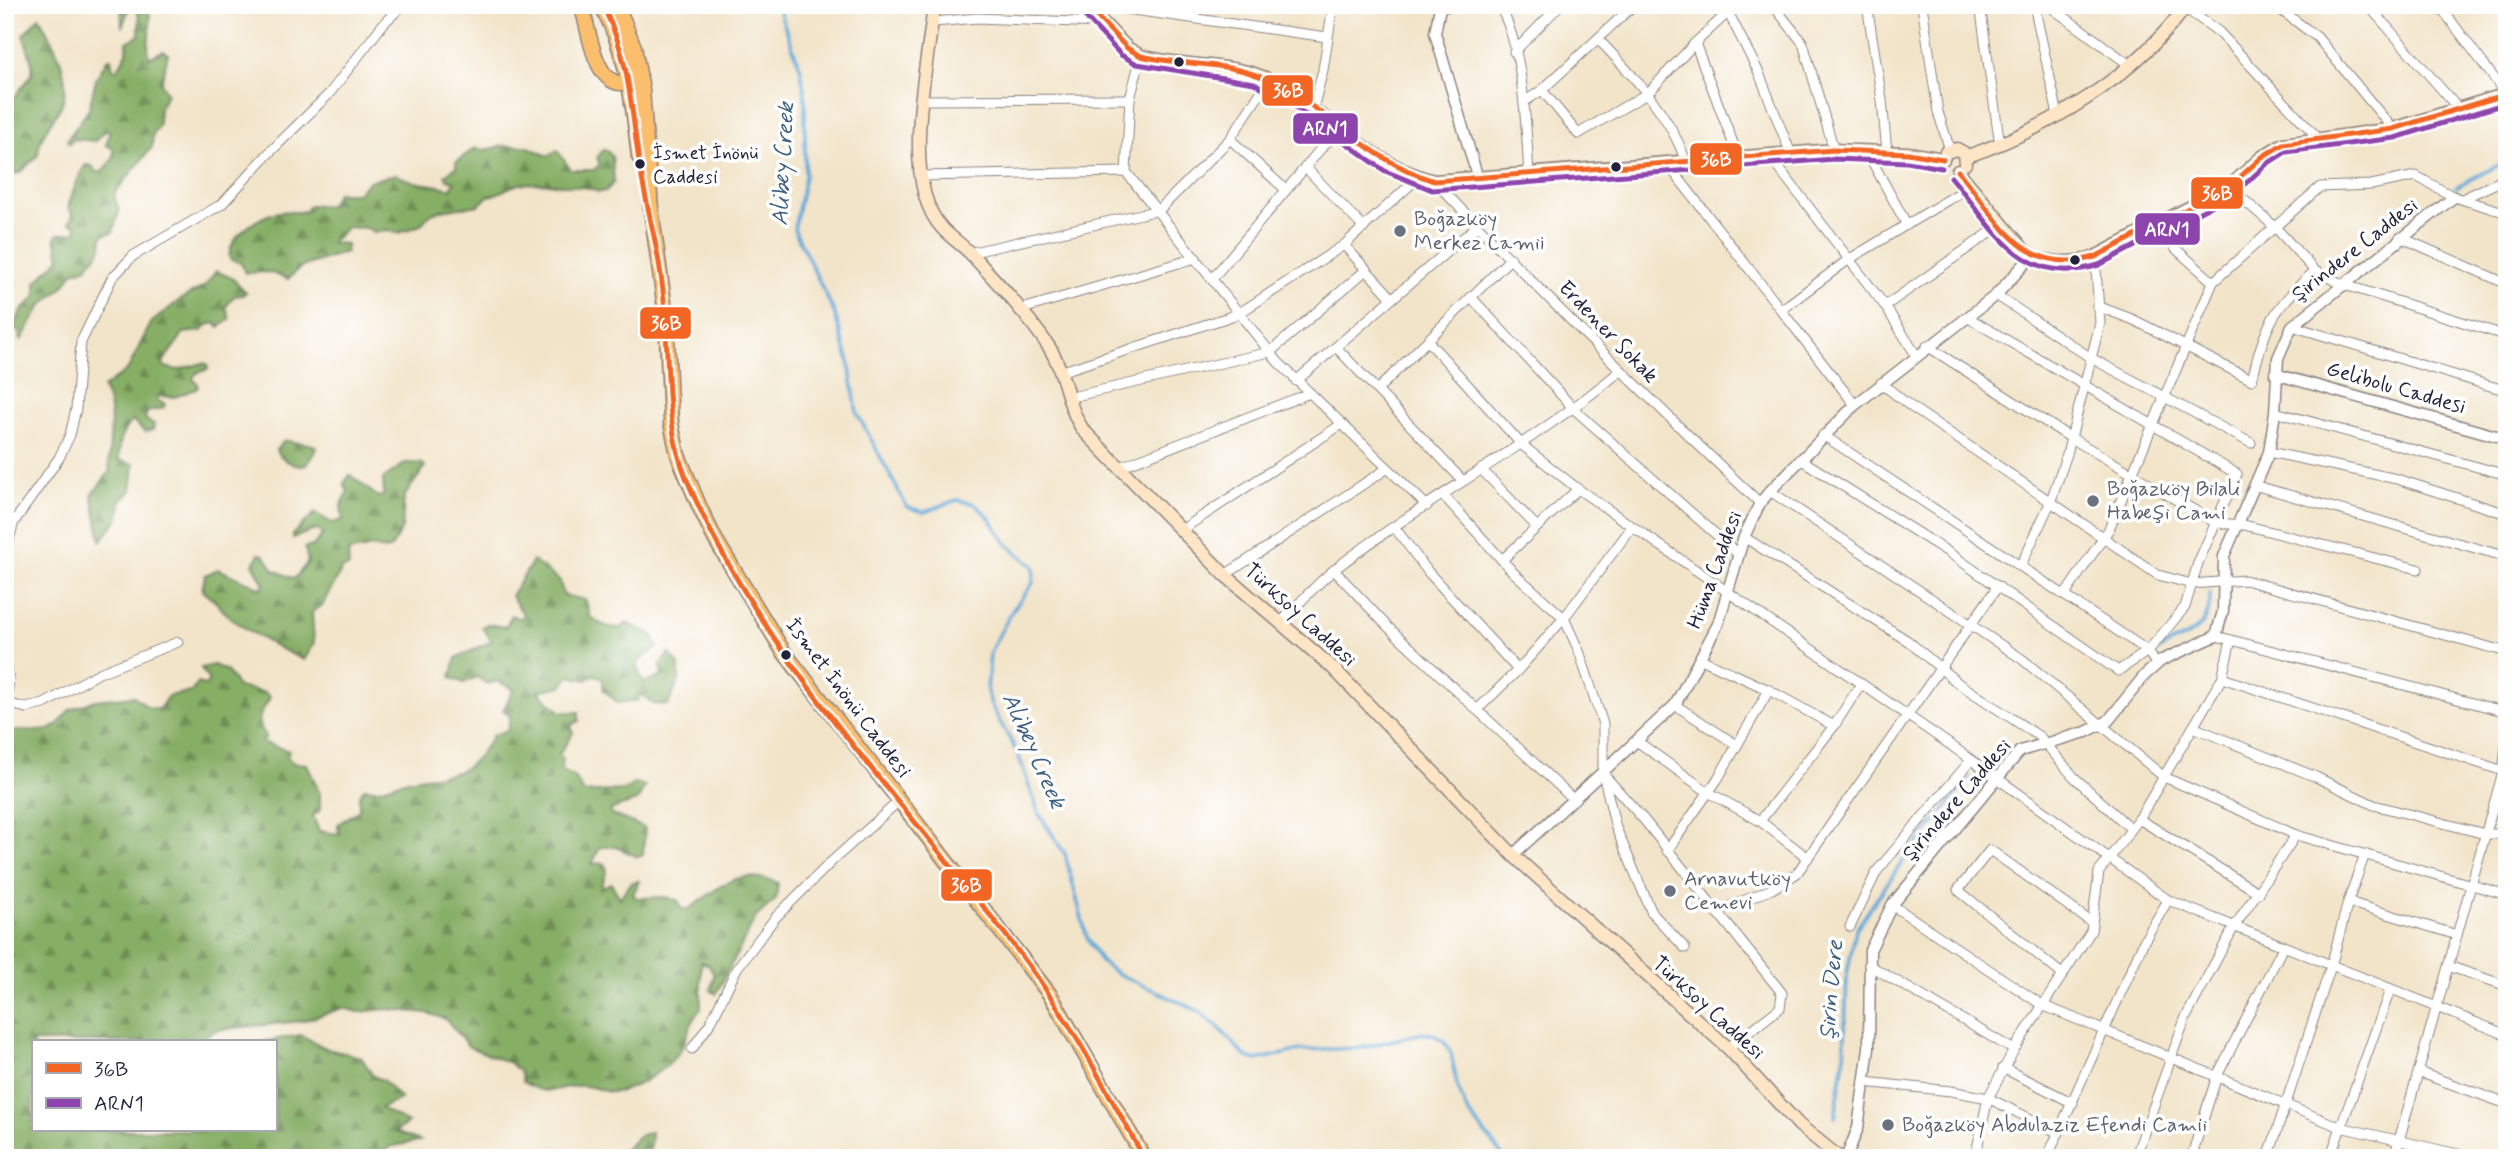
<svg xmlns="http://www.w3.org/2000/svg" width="2512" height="1163" viewBox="0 0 2512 1163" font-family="Mynerve,sans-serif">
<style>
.forest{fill:url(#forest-firs);stroke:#546850;stroke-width:2}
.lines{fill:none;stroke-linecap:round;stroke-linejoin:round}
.stream{stroke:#62a9d9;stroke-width:3.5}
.minor-casing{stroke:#8a8382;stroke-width:11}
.tertiary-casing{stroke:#8a8382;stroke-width:13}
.secondary-casing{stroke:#8a8382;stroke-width:15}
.primary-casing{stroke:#8a8382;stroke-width:17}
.minor{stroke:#fff;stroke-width:9}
.tertiary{stroke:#fff;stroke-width:10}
.secondary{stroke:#fde5c5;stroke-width:12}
.primary{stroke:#fabe6d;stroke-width:14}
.bus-1-casing{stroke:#fff;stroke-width:10}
.bus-2-casing{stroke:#fff;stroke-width:10}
.bus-1{stroke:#f26522;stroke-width:5}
.bus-2{stroke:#8e44ad;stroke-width:5}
.bus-dot{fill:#22223b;stroke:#fff;stroke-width:2.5}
.worship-dot{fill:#6b7280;stroke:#fff;stroke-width:2.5}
.labels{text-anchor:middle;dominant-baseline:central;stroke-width:7;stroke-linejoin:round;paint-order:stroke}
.bus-label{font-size:19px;fill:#22223b;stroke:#fff;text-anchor:start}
.worship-label{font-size:21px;fill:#5b616d;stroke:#fff;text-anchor:start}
.street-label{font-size:21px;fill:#22223b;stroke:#fff}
.water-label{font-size:23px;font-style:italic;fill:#3f5f82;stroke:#fff}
.line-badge{stroke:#fff;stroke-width:2.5}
.badge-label{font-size:19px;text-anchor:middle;font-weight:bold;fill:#fff}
</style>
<defs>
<pattern id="forest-firs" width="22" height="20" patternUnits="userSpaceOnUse" patternTransform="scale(1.75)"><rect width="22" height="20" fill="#86ae65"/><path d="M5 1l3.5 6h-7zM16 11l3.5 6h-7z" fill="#6d8d54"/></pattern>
</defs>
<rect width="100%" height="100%" fill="#fff"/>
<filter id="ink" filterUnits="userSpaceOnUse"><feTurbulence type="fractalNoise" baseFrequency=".0143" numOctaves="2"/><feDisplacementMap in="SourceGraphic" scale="14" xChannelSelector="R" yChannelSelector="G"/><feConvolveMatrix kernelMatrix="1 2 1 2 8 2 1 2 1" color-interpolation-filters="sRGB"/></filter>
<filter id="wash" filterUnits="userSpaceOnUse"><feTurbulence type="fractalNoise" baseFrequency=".00686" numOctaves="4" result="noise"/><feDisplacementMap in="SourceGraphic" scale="28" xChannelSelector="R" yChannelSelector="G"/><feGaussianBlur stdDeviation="1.57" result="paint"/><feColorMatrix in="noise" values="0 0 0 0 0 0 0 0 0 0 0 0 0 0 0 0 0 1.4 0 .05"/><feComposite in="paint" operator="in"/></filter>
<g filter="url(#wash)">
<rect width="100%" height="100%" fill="#f2e4c9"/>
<!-- forest -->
<g class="forest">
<path d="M121,5H147C155,25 145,39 149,58L163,51L168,54L161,83L167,94L159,109V125L153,134L152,147L114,194L119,211L113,232L102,235L101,249L87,267L73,272L64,286L41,306L21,340L19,332L12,327L24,308L36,297V282L60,258L55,238L58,234L74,233L77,229L76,225L69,223L73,215L68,207C72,196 79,172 86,165L92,166L96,172H102L113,158L114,149L106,145L110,132L106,130L95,141L75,139L69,143L67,140L89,109L96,79L108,58H111L113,69L117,70L127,53V42L139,35V16L136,8H129L122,28Z"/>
<path d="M39,17C53,42 74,77 61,106C52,124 39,134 38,155L21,172L5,177C5,156 0,126 9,107C30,66 42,88 23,35Z"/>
<path d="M501,146H526L548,156L557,150L571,170H594L600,164L597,158L603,150L607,151L612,156L614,182L606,191L598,192C589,185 534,182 520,184C508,186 501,194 488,196L479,205C457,210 434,204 421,225L399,233L386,230L375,233L367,228L347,227L331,243L346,244V252L301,267L288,279L269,272L245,273L241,263L230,259C226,238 260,214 280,212C290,210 298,215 308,210L307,207C315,204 323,207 330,205L337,193H357L370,181L396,174C413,185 431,183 451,189L454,181L447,179L445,175L456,167V162L475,148L485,150Z"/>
<path d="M216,271L232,278L246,292L243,295L234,296L226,307L230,319L219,327L215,323L207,325L202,331L183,333C177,345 168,352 163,363L165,367L178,370L203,363L207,364L208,369L195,374L193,379L198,384V388L175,397L157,396L158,401L165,404L163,408L149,411L145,416L147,421L154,424L153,430L145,432L133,421C121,428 119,447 119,460L134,464L131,492L121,501L119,517L101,541L92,494L110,472C106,444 118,415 103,388L128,369L151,323L181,299L205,286Z"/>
<path d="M285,440C297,445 306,441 317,447L307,465C295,468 281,459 276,450Z"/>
<path d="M406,463L423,464L425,467L404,497L402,528L391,548L385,550L372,547L348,552L349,567L341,569C338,583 327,591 323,605L312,612L314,644L304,660C277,648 253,635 231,618C219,609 217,599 202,591L205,575L218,569L261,588L264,584L253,564L259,554L264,555L274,570L294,579L308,562L305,548L313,546L323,534L317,529L293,538V534L315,513L332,523L343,520L341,506L348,492L344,483L350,475L378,497L384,495L383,479Z"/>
<path d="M533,561L560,581L563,595L586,600L590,617C601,625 608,628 622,628L626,623L652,634L658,647L639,661L637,668L644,683L661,677V664L669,653L679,665V681L668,705L654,704L640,694L638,700L618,703L603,689V680L595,674L587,680L570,676L562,686L538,691L561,712H579V721L571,725L573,733L559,754L563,759L561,770L575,778L584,793L623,790L637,783L645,786L637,801L612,809L610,814L645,828L643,855L638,857L616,847H600L592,864L604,863L607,869L601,888L611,883L620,898L630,883L639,881L633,895L637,898L665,897L679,901L680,908L687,910C723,887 734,866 778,883L776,899L756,917L716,994L711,990L714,975L709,965L701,962V1009C688,1021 689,1038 679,1052C668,1068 640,1086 621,1091C608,1095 597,1087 585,1086C557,1083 553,1101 523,1082L520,1072L510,1063L469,1047L446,1019L427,1013L387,1009L359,1012L343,1008L302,1021L216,1030L204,1037L205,1042H33V1130H275V1042H261L301,1035L327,1049L361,1057L373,1076L383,1080L401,1099L381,1108L408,1123L395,1132L420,1141L389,1147L378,1158H5V733C37,723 48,745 69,710L96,700L134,696L149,708L159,709L168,696L191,692L198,683L205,686L209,681L201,668L214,665L227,671L238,687L266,693L270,698C260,713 254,720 266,736L262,742L289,751L287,757L293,763L307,764L320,794V810L313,816L319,831L339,834L338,824L359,810V796L364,788C385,791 383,787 400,782C447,768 462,788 493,735L508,730L510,716L503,710L514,689L498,681L487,684L477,677L464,683L451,678L456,658L492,641L482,627L487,624L506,627L511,615L520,619L524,615L511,596Z"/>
<path d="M651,1132L649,1158H616L639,1136Z"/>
</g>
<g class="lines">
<!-- stream -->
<g class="stream">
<path d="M777,5L800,67L805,94V176L794,229L834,312L849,362L857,413L907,507L924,512L957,500L975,504L988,516L1008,545L1034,567L1033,583L1012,611L990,652L987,691L992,707L1018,754L1039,814L1065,854L1087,938L1101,962L1116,973L1197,1010L1219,1028L1245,1056L1256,1060L1301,1050L1361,1048L1423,1033L1435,1035L1444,1041L1451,1053L1457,1085L1466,1109L1504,1158"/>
<path d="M2455,187L2507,161"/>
<path d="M2157,651C2187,633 2211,634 2210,593"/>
<path d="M1835,1117L1844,1059L1847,974L1856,929L1905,858L1971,777"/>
</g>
</g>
</g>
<g filter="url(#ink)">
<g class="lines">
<defs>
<g id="minor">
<path d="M1097,5L1327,37"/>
<path d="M1499,5C1524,47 1526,127 1529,175"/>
<path d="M1722,5L1728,12L1759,73L1791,154"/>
<path d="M1773,5L1803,43L1834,150"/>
<path d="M1867,5L1882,100L1887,152"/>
<path d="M1922,5L1938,112L1950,150"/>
<path d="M1980,5L2000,145"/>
<path d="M2034,5L2058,115"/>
<path d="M2048,5L2131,66"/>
<path d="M2274,5L2317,37L2393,129"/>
<path d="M2368,5L2457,107"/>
<path d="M2439,5L2506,94"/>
<path d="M2182,6L2219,32L2317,137"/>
<path d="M934,22L977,18L1100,23"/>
<path d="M1599,40C1633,76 1668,111 1685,159"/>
<path d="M1695,43L1738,156"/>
<path d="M1514,52L1560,5"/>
<path d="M1141,56L1130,99L1126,172L1278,362L1427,506"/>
<path d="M1542,90L1578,134L1648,93L1695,43L1736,5"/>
<path d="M924,100L1130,99"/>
<path d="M1524,102L1542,90L1634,5"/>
<path d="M1313,109L1323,70L1333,5"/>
<path d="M1230,139L1286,190"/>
<path d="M1867,152L1907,225"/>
<path d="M1768,154L1885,306L1916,355"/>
<path d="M1666,162L1855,405"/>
<path d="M1305,167L1364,228"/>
<path d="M919,176L1126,172"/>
<path d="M1434,181C1540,291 1648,399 1760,503"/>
<path d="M2229,187L2275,227L2315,271L2342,284L2507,336"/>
<path d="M2462,199L2507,178"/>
<path d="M2157,223L2176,249L2213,282"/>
<path d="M2400,237L2507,284"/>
<path d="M1344,245L1391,297"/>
<path d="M969,253L1159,210L1230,139L1269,80"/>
<path d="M1212,279L1323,146L1341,130"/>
<path d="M1996,295L2091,358L2251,443"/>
<path d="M1471,297L1574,409L1738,554"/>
<path d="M1885,306L2001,225"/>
<path d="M2097,306L2134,320L2252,380C2265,325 2273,308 2315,271"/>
<path d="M1019,310L1196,258"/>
<path d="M1781,310L1848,260L1971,186"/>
<path d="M2292,326L2507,391"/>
<path d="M1428,341L1522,445L1578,489L1949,744L2168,900L2507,1035"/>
<path d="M1927,346L2071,438L2216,523L2244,525L2418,569"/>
<path d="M1336,347L1463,481"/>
<path d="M1063,371L1238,314L1344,245L1419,177"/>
<path d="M1296,381L1477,226"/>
<path d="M1881,383L1910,406L2158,575L2192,584L2245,580L2507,652"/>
<path d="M1378,389L1511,258"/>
<path d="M1071,397L1270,352L1366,270"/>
<path d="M2275,412L2507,475"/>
<path d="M1823,435L2148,651L2156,664"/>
<path d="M2269,452L2397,479L2507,514"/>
<path d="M1800,459L1951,554L2118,671L2148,651L2185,607L2198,563L2237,474L1967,317"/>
<path d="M1120,467L1310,393"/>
<path d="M1481,469L1537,527"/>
<path d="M2257,486L2507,557"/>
<path d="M1770,491L2022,659L2164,777L2296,835L2507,895"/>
<path d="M1443,495L1513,572L1564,618L1579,651L1603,724V774L1616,828L1652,913L1685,948"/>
<path d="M1395,528L1429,573L1518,670L1564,618L1632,527"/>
<path d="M1183,529L1342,424"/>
<path d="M1744,537L1908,641L1958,683L2040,737L2073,776L2131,829"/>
<path d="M5,553L14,522L59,458L70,435L76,409L81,342L112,278L133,256L222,204L268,154L329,94L384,23L403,5"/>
<path d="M1502,560L1578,489"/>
<path d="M2021,565L2050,503L2067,454L2100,323L2095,257"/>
<path d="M1334,570L1386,625L1574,800"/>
<path d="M1225,575L1388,468"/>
<path d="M2065,595L2109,529L2213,282L2320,187L2371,185L2416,176L2454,197L2507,213"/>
<path d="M1282,621C1299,604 1316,584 1335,569C1427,498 1530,446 1619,372"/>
<path d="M2216,636L2507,712"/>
<path d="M5,656L9,678L6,703L26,708L44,704L99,673L178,642"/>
<path d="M1701,659L1769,690L1834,726"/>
<path d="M2222,678L2506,772"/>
<path d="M1675,705L1737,745"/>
<path d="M1477,710L1518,670"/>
<path d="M2193,727L2316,777L2374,805L2485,834H2507"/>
<path d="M1638,742L1708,792L1760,821L1808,858"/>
<path d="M1605,776L1645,821L1782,993L1780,1008L1728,1048"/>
<path d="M2139,819L2259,893"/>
<path d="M1760,821L1834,726L1861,684"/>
<path d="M1667,851L1717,780L1769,690"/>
<path d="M2348,902L2457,935"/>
<path d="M1892,905L2042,1005L2340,1127L2475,1158"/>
<path d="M1716,912L1772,889L1797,873L1998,586"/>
<path d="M1850,927L1877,871L1971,760"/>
<path d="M1869,965L2014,1050"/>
<path d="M2448,966L2507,986"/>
<path d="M2063,975L1958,890L1990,850L2091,922"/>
<path d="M692,1049L711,1022L737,968L775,918L831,862L899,801"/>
<path d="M2003,1068L2073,1103"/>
<path d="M2418,1072L2507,1104"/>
<path d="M1864,1082L1951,1091L1988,1098L2059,1133"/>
<path d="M1975,1158L1988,1098L2014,1050L2091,931L2099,872L2139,819L2222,678L2231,640"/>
<path d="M2047,1158L2144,941L2168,900"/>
<path d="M2135,1158L2185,1019L2234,927L2296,835"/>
<path d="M2191,1158L2217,1076L2283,947"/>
<path d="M2268,1158L2331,966L2348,902L2365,854"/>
<path d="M2330,1158L2390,990"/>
<path d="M2394,1158L2503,772L2507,738"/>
</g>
<g id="tertiary">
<path d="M1451,5L1440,7L1435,33L1478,179"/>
<path d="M2275,374L2507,439"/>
<path d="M1513,855L1675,705L1718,624L1744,537L1760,503L1770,491L1855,405L1996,295L2032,256"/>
<path d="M1846,1158L1858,1128L1869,1048L1870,950L1892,905L2020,751L2086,732L2108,721L2145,675L2162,660L2216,636L2223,611L2224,556L2269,452L2275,412L2278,358L2292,326L2454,197"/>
</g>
<g id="secondary">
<path d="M934,5C928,65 899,181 942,228C950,237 961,244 970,253C997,282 1027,314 1049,347C1066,373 1066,405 1083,430L1225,575L1334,669L1513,855L1728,1048L1799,1125L1840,1158"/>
<path d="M1086,5L1127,48L1141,56C1181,68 1236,62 1271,81C1327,113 1371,165 1434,181L1834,150L1908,153L1943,159"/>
<path d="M1965,157C2050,128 2133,78 2187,5"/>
<path d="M1943,159L1946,152L1957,149L1964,153L1965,164"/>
<path d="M1958,171L2025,251C2043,265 2074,264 2095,257L2229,187L2262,157L2283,144L2393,129L2507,94"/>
</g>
<g id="primary">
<path d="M581,5C590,28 594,101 636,79"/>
<path d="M601,5C628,53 633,104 639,157"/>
<path d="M617,5L634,47L642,89L651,209L666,316L671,423L678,455L700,508L715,539L783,651L1051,996L1144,1158"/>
</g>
</defs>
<!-- minor casing -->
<use href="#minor" class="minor-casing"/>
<!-- tertiary casing -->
<use href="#tertiary" class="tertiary-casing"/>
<!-- secondary casing -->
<use href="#secondary" class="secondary-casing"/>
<!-- primary casing -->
<use href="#primary" class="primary-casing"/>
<!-- minor -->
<use href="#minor" class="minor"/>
<!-- tertiary -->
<use href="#tertiary" class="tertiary"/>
<!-- secondary -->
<use href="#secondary" class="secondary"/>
<!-- primary -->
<use href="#primary" class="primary"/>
<defs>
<g id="bus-1">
<path d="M613,5L607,15C632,66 631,118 641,173C650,222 662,262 665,314C669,369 665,428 687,480C764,663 910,806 1027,963C1072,1024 1107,1091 1144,1158"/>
<path d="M1086,5L1127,48L1141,56C1182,66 1229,61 1268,80C1329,109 1364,158 1434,181L1834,150L1908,153L1943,159"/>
<path d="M1958,171C1999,220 2022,277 2095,257L2229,187L2262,157L2283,144L2393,129L2507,94"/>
</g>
<g id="bus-2">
<path d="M1080,11L1121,55L1137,64L1254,83L1287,101L1385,171L1432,190L1834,159L1907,162L1942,168"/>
<path d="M1951,177C1994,228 2021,289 2099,265L2234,194L2267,164L2286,152L2395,138L2507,103"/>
</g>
</defs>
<!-- bus-1 casing -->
<use href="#bus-1" class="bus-1-casing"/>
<!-- bus-2 casing -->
<use href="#bus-2" class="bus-2-casing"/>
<!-- bus-1 -->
<use href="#bus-1" class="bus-1"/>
<!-- bus-2 -->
<use href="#bus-2" class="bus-2"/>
</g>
</g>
<!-- markers -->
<g class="bus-dot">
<circle cx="1179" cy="62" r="6"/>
<circle cx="640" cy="164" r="6"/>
<circle cx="1616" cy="167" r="6"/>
<circle cx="2075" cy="260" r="6"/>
<circle cx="786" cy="655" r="6"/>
</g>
<g class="worship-dot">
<circle cx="1400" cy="231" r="7"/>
<circle cx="2093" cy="501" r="7"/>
<circle cx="1670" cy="891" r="7"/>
<circle cx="1888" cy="1125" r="7"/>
</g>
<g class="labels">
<!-- bus labels -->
<g class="bus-label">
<text x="653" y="153">İsmet İnönü<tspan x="653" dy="24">Caddesi</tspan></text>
</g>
<!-- worship labels -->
<g class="worship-label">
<text x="1414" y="219">Boğazköy<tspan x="1414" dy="24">Merkez Camii</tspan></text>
<text x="2107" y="489">Boğazköy Bilali<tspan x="2107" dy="24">Habeşi Cami</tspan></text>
<text x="1684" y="879">Arnavutköy<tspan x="1684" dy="24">Cemevi</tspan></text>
<text x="1902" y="1125">Boğazköy Abdulaziz Efendi Camii</text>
</g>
<!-- street labels -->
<g class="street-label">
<text transform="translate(2355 250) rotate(-38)">Şirindere Caddesi</text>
<text transform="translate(1608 332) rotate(46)">Erdener Sokak</text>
<text transform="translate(2396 388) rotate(16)">Gelibolu Caddesi</text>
<text transform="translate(1715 570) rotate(-70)">Hüma Caddesi</text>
<text transform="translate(1300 615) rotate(42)">Türksoy Caddesi</text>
<text transform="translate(848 698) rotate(53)">İsmet İnönü Caddesi</text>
<text transform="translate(1957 800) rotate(-49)">Şirindere Caddesi</text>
<text transform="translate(1708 1008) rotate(42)">Türksoy Caddesi</text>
</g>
<!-- water labels -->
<g class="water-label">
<text transform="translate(784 164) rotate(-87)">Alibey Creek</text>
<text transform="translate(1033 751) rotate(66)">Alibey Creek</text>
<text transform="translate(1832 990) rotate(-85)">Şirin Dere</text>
</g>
</g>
<g class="line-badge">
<rect x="1261" y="74" width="53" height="33" rx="7" fill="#f26522"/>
<rect x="1292" y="112" width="67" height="33" rx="7" fill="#8e44ad"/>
<rect x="1689" y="142" width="54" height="34" rx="7" fill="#f26522"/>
<rect x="2190" y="176" width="54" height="34" rx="7" fill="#f26522"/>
<rect x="2134" y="212" width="67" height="34" rx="7" fill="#8e44ad"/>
<rect x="639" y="306" width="53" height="34" rx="7" fill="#f26522"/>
<rect x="940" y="868" width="53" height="34" rx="7" fill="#f26522"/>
</g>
<g class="badge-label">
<text x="1288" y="97">36B</text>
<text x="1325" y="135">ARN1</text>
<text x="1716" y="166">36B</text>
<text x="2217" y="200">36B</text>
<text x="2167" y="236">ARN1</text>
<text x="666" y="330">36B</text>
<text x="966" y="892">36B</text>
</g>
<!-- margin -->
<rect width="2512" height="1163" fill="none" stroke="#fff" stroke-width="28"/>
<!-- legend -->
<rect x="32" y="1040" width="245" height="91" fill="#ffffff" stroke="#a7a7b1" stroke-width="2"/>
<rect x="46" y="1063" width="35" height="10" fill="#f26522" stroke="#a7a7b1" stroke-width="2"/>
<text x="94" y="1076" font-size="21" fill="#22223b">36B</text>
<rect x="46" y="1098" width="35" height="10" fill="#8e44ad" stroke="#a7a7b1" stroke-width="2"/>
<text x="94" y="1110" font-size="21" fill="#22223b">ARN1</text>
</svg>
